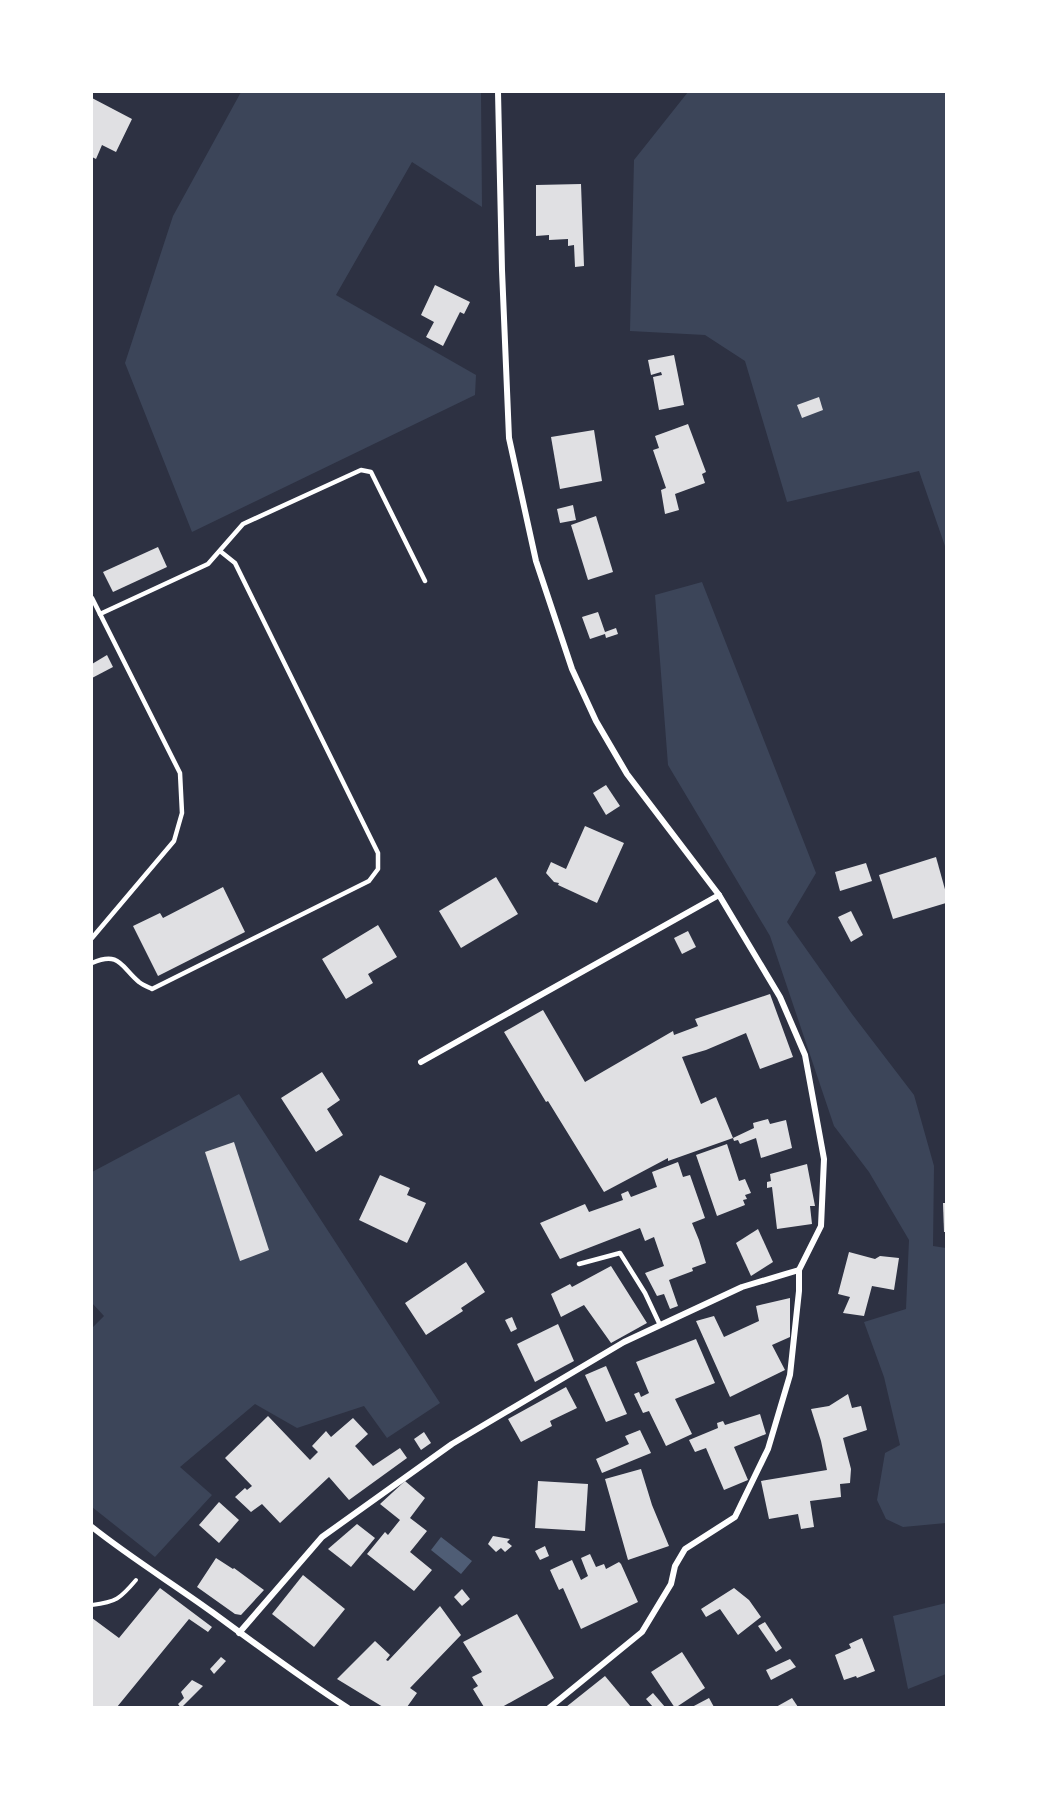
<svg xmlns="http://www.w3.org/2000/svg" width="1038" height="1799" viewBox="0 0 1038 1799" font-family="'Asap Condensed',sans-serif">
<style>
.green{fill:#3c4559}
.water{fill:#4f5d75}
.building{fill:#e0e0e3}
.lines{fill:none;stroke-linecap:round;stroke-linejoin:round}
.path{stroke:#fff;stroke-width:4}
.service{stroke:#fff;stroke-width:4.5}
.minor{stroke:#fff;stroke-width:6}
</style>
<rect width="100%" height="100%" fill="#2d3142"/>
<!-- green -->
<g class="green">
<path d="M241,92H481L482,207L412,162L336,295L476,375L475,395L192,532L125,363L173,216Z"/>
<path d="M688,92H946V549L919,471L787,502L745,361L705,335L630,331L634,160Z"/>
<path d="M702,582L816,873L787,922L852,1014L914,1095L934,1166L933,1246L946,1248V1523L903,1527L886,1519L877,1500L885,1453L900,1445L884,1377L864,1322L906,1309L909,1240L869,1172L834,1126L770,936L668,765L655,595Z"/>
<path d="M239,1094L440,1403L387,1438L364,1406L297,1428L255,1404L180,1467L212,1495L155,1557L92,1507V1328L104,1316L92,1303V1172Z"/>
<path d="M946,1603V1674L908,1689L893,1616Z"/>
</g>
<!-- water -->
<path class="water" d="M441,1537L472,1561L461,1574L431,1550Z"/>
<!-- building -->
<g class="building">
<path d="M92,98L132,119L116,152L102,145L96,159L92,157Z"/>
<path d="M581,184L584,266L575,267L574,245L568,246V239L549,240V235L536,236V185Z"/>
<path d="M435,285L470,302L464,314L460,312L443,346L426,337L434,322L421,315Z"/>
<path d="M674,355L684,405L659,410L653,377L662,375L661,372L651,375L648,360Z"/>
<path d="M819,397L823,410L802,418L797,405Z"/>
<path d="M688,424L706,472L702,474L705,483L675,494L679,510L665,514L661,490L666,488L653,450L659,448L655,436Z"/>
<path d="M594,430L602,481L560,489L551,437Z"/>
<path d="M573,505L576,520L560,523L557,509Z"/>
<path d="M596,516L613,572L588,580L571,525Z"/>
<path d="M158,547L167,567L113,592L103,572Z"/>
<path d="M598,612L605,632L616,628L618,634L606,638L605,634L590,639L582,617Z"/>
<path d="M107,655L113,667L92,678V664Z"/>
<path d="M606,785L620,806L606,815L593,793Z"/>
<path d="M585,826L624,843L597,903L558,885L559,883L554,882L546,873L551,862L566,869Z"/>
<path d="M936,857L946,893V903L893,919L879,875Z"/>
<path d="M866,863L872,881L840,891L835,872Z"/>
<path d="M496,877L518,914L461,948L439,911Z"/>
<path d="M223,887L245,932L158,976L133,926L160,913L163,918Z"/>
<path d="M851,911L863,935L851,942L838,917Z"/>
<path d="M378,925L397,957L368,974L373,983L346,999L322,959Z"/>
<path d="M688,931L696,947L682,954L674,938Z"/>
<path d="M770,994L793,1057L760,1069L746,1033L706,1050L682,1057L701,1104L716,1097L733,1138L668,1161V1158L604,1192L548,1101L546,1102L504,1032L543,1010L585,1082L673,1031L674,1035L698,1026L695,1019Z"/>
<path d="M322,1072L340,1100L327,1109L343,1135L316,1152L281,1098Z"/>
<path d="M768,1119L770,1124L786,1120L792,1148L761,1158L756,1138L740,1144L738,1140L734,1141L733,1138L754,1128L753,1123Z"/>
<path d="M234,1142L269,1250L240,1261L205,1152Z"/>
<path d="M727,1144L739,1181L745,1179L751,1193L745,1195L747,1199L743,1200L745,1205L717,1216L696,1155Z"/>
<path d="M678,1162L683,1177L690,1175L705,1218L692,1223L699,1240L706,1263L692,1268L693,1271L669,1280L678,1306L670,1309L664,1294L657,1296L645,1273L664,1266L654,1237L645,1241L640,1228L560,1259L540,1223L585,1204L589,1212L623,1200L621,1194L628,1191L631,1197L657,1187L652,1172Z"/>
<path d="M807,1164L815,1206H810L812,1224L777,1229L772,1187L767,1188V1182L771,1181L770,1174Z"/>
<path d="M380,1175L410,1188L407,1195L426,1203L407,1243L359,1220Z"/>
<path d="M943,1203H946V1232H944Z"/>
<path d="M758,1229L773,1262L751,1276L736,1243Z"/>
<path d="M849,1252L875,1259L880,1256L899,1258L894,1290L872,1286L864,1316L843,1313L850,1297L838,1294Z"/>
<path d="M466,1262L485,1292L461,1308L463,1311L426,1335L405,1303Z"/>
<path d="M611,1266L647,1323L611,1343L584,1305L561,1317L551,1294L570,1284L572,1287Z"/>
<path d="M790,1298V1337L772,1345L785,1370L730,1397L696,1321L714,1316L724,1337L759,1321L756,1306Z"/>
<path d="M512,1317L517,1329L511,1332L505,1320Z"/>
<path d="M558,1324L574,1361L535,1382L517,1344Z"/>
<path d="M696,1339L715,1383L675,1399L692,1434L666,1446L649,1411L643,1413L634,1394L639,1392L641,1397L649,1393L636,1362Z"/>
<path d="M606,1366L627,1414L606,1422L585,1375Z"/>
<path d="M566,1387L577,1408L550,1421L552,1426L521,1442L508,1419Z"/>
<path d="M848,1394L852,1408L861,1406L867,1430L843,1438L851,1469L850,1483L840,1484L841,1497L810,1501L814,1527L801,1529L798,1514L769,1519L761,1481L827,1470L821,1441L811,1409L829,1406Z"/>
<path d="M760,1414L766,1434L734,1447L748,1480L724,1490L706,1448L695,1452L689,1440L718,1428L717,1423L723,1421L725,1425Z"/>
<path d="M268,1416L310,1460L318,1452L312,1446L326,1431L331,1437L353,1418L368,1434L355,1446L373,1466L400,1448L407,1458L349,1500L329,1477L280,1523L262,1504L251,1512L235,1497L245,1488L247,1490L252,1486L225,1458Z"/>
<path d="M640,1430L651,1453L602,1473L596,1459L629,1444L625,1436Z"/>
<path d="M424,1432L431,1443L421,1450L414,1439Z"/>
<path d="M641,1469L652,1505L669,1546L628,1560L605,1479Z"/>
<path d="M405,1481L425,1498L410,1518L427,1531L410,1552L432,1570L414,1591L367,1554L385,1532L388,1535L400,1520L380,1504Z"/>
<path d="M538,1481L588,1484L585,1531L535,1528Z"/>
<path d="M219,1502L239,1520L219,1543L199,1525Z"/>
<path d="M357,1524L375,1538L351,1567L328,1549Z"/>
<path d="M493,1536L510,1539L507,1542L512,1546L505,1552L501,1548L496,1552L488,1544Z"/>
<path d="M545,1546L549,1556L540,1560L535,1551Z"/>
<path d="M590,1554L596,1567L604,1564L606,1569L619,1562L621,1564L638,1602L581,1629L563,1588L559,1590L550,1570L572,1560L581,1580L588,1576L581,1558Z"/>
<path d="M216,1558L233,1569L234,1568L264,1590L241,1615L235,1614L197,1587Z"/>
<path d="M303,1575L345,1609L314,1647L272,1614Z"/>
<path d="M160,1588L212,1627L208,1632L189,1619L117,1707H92V1618L119,1638Z"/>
<path d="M734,1588L749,1600L761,1617L738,1635L720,1609L706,1617L701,1609Z"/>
<path d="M462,1589L470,1599L462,1606L454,1597Z"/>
<path d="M440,1606L461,1635L410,1688L417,1693L407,1707H383L337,1679L375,1641L390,1655L386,1660L388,1661Z"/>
<path d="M517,1614L554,1678L502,1707H484L473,1689L478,1686L472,1677L482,1672L463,1642Z"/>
<path d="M765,1622L782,1648L776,1652L758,1626Z"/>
<path d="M862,1638L875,1671L857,1678L856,1676L844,1680L835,1655L851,1648L849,1644Z"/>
<path d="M682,1652L705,1688L675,1708L651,1672Z"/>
<path d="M221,1657L226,1661L214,1674L210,1669Z"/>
<path d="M790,1659L796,1667L771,1680L766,1670Z"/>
<path d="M605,1676L631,1707H566Z"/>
<path d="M192,1680L203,1686L181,1708L178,1704L184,1698L181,1692Z"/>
<path d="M653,1693L665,1707H653L646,1699Z"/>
<path d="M709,1698L714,1707H692Z"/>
<path d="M792,1698L798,1707H776Z"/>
</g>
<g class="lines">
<!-- path -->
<path class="path" d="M92,1605C116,1602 120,1599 136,1580"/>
<!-- service -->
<g class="service">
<path d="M92,598L180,773L182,813L174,841L92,938"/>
<path d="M100,614L208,564L243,524L361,470L371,472L425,581"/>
<path d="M92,963C120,951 121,967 139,982C143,985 148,987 152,989L369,881L378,869V853L235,563L220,551"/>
<path d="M579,1264L620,1253L645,1293L660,1325"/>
</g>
<!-- minor -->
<g class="minor">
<path d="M498,92L502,270L509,438L536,561L572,669L596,721L627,774L719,895L780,997L805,1055L824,1159L821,1226L799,1270V1291L790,1375L768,1449L735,1517L685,1549L675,1566L671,1584L642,1632L549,1708"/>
<path d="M421,1062L719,895"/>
<path d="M92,1527C131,1558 172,1583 212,1612C257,1645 301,1678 348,1708"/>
<path d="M239,1633L322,1537L452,1444L624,1342L742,1287L799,1270"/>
</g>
</g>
<!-- border -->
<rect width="1038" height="1799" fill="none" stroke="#ffffff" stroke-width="186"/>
</svg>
